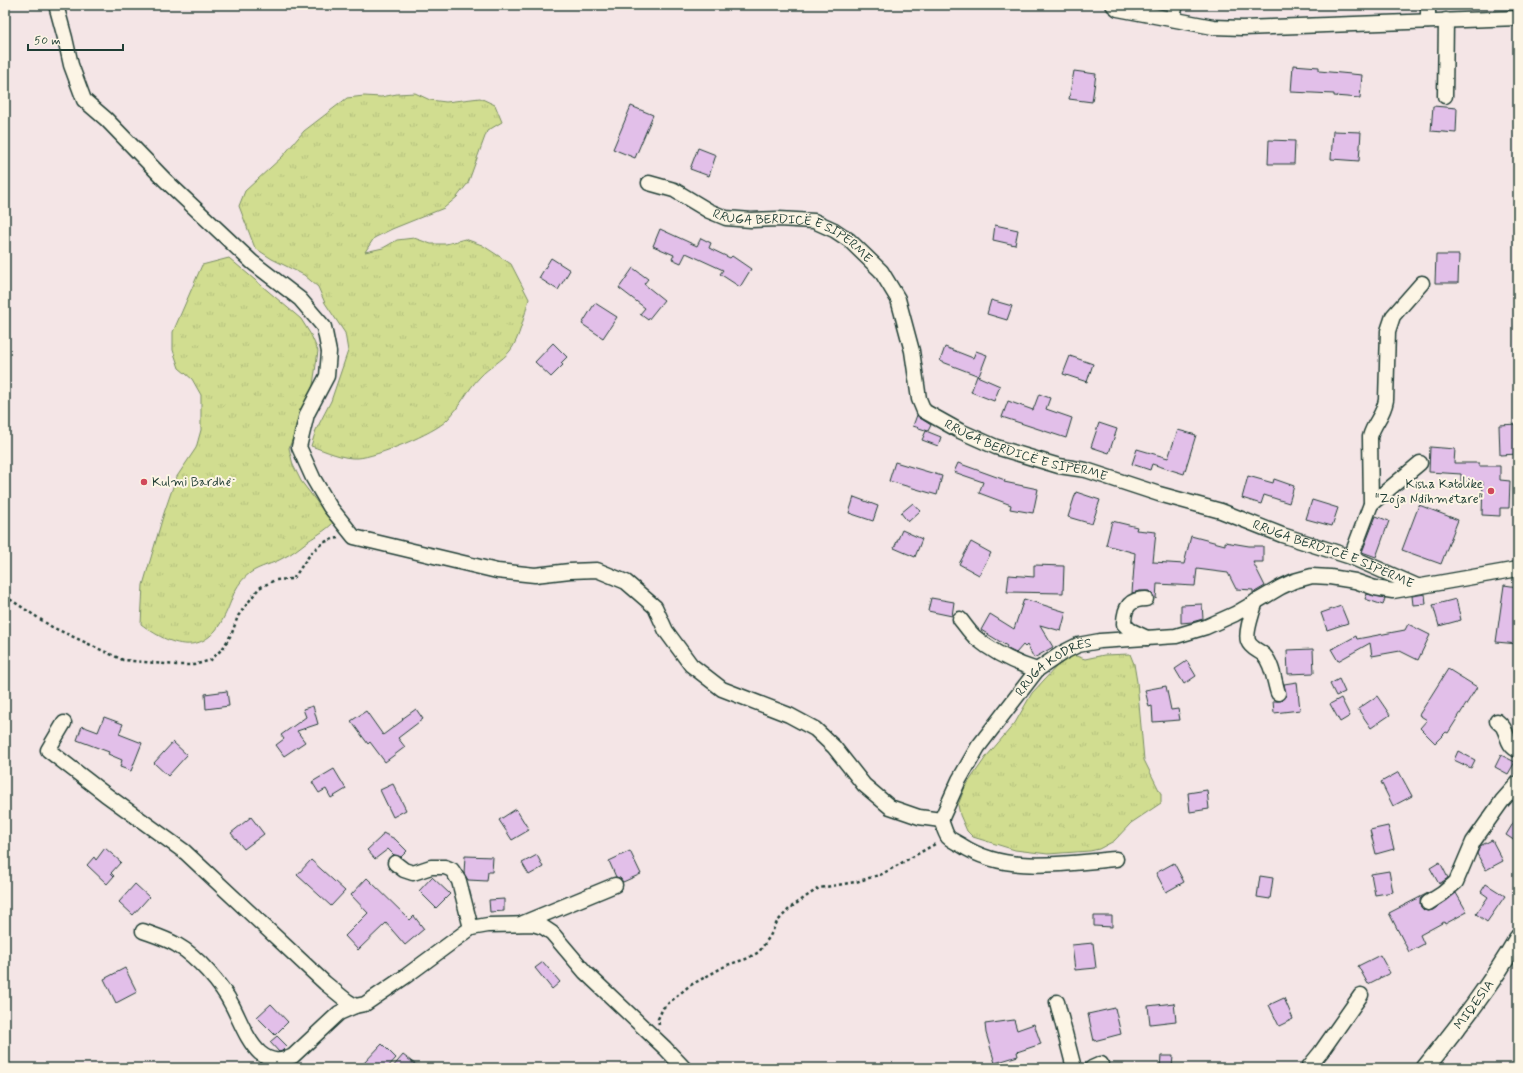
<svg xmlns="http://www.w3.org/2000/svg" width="1523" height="1073" viewBox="0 0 1523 1073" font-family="Mynerve,sans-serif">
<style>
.grass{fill:url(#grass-tufts);stroke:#788d62}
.building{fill:#e2bfe9;stroke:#1f3d34}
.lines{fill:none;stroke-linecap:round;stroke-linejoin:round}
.minor-casing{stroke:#1f3d34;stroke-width:17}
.major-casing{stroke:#1f3d34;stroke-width:20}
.path{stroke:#1f3d34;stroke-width:2.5;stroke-dasharray:3 3;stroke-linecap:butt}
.minor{stroke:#fcf5e5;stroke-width:14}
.major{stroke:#fcf5e5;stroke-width:17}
.poi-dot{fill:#d1495b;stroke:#fcf5e5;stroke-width:1.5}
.labels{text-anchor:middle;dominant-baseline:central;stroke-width:4;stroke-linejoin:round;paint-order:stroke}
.street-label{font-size:13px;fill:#1f3d34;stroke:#fcf5e5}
.poi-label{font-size:13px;fill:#1f3d34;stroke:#fcf5e5;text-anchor:start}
</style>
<defs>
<pattern id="grass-tufts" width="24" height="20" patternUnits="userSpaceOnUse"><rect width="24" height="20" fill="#d1dd90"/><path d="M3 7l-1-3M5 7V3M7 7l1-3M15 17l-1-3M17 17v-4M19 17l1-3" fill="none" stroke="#b3bf7d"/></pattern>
</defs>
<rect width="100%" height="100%" fill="#f4e5e6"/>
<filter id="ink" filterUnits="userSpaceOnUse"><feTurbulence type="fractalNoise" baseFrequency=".025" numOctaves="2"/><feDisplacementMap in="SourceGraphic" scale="8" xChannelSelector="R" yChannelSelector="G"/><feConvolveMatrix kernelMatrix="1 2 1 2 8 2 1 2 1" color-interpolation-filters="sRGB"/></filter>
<g filter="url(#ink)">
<!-- grass -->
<g class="grass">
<path d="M415,93L430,100L446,102L480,98L495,105L502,122L487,131L468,183L457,197L444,208L392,229L374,238L365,252L383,248L397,240L414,238L431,244H446L465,239L482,245L511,264L529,299C525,313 519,340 510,351C502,361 489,367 480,377C467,390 460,407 447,420C435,433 376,457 358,458C342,459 326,451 311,446L316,430L331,401L348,351L345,333L325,303L318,287L304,275L272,259L255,248L239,206L245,191L282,157L304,131L347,98L364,96L381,97L397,94Z"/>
<path d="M229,258L301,319L311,335L318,351L313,385L289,448L293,465L301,481L333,523C325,531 317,535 308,541C300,547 292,554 283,558C273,564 260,566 250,573C233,586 233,600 224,617C204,658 170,646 141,624L143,585L164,513L176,478L196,448L201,430V395L192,379L179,368L173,350V332L202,265Z"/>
<path d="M1130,654L1134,664L1137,682L1144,760L1161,794V803L1131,823L1114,841L1099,849L1090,851L1048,854L1015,850L973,837L967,831L960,815L958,805L965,787L986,757L1015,723L1032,693L1057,666L1073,655L1085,659L1104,655Z"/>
</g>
<!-- building -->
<g class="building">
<path d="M1293,65L1319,67V71L1362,75L1360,98L1334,96V94L1291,92Z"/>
<path d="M1074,71L1096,74L1092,102L1069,99Z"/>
<path d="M631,106L653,115L635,158L613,149Z"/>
<path d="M1433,106L1457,108L1456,133L1431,131Z"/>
<path d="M1333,131L1361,132L1359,161L1331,159Z"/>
<path d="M1269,140L1295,141L1294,164H1268Z"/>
<path d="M698,148L716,155L709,176L690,169Z"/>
<path d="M995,225L1018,230L1015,245L993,240Z"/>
<path d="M660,229L697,246L701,238L711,243L709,248L730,258L732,256L751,269L740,287L720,274L723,270L686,253L681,263L672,259L674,255L653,246Z"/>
<path d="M1436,255H1459L1458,283H1435Z"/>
<path d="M551,258L570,270L558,290L539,278Z"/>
<path d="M633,268L648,279L644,284L664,300L648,320L640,314L645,308L619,288Z"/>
<path d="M991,300L1012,306L1007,320L987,314Z"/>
<path d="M595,303L617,317L603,338L582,324Z"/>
<path d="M553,343L567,357L561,363L563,365L551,377L535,362Z"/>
<path d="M945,347L973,358L976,351L987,355L979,376L940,361Z"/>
<path d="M1070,356L1093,364L1087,382L1063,374Z"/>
<path d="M977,376L1000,386L994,401L971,392Z"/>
<path d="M1039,394L1050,398L1046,409L1072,418L1066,438L1002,417L1008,401L1033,410Z"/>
<path d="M917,415L920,418L931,425L928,431L913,426Z"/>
<path d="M1099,423L1117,429L1109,453L1091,447Z"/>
<path d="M1518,424V454L1500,455L1499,425Z"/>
<path d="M1178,430L1196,435L1184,474L1152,464L1150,470L1132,464L1137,449L1168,458Z"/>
<path d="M926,431L941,437L938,446L922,440Z"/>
<path d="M1430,447L1455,449L1454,463H1479V466H1500V480L1510,481L1509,508H1500V516L1482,515L1483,482H1461V474L1429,472Z"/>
<path d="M895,462L942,476L937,495L889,481Z"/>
<path d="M958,463L1005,480L1004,482L1038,489L1033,513L1010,509L1011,505L979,493L983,482L954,472Z"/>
<path d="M1248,476L1273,483L1274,479L1294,486L1289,503L1264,495L1261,504L1242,498Z"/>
<path d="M1076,492L1100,500L1092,524L1068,517Z"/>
<path d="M854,497L878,506L873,521L849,513Z"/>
<path d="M1312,500L1338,508L1332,526L1306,519Z"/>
<path d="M913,503L920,511L908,522L901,513Z"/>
<path d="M1419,505L1458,520L1441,564L1402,550Z"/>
<path d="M1376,516L1389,521L1376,557L1362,552Z"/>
<path d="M1112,521L1137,527L1136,530L1156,532L1153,562L1184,564L1191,536L1225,545V542L1249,546H1263V562H1253L1265,586L1253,593V590L1236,589L1228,573L1197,569L1195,586L1157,584L1156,599L1149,591H1140L1132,593L1135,553L1106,545Z"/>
<path d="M902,530L922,539L915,557L894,548Z"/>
<path d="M971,542L991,553L979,575L959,564Z"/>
<path d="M1034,565L1064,566L1063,593L1007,592L1009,575L1034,577Z"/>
<path d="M1504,585L1518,587V644L1496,642Z"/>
<path d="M1367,594L1385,598L1383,605L1365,599Z"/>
<path d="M1425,594L1426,604L1413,605L1412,596Z"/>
<path d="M931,598L954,602L952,616L928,611Z"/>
<path d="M1024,599L1066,612L1061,631L1040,625L1053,647L1034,658L1027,645L1025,647L1023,645L1016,653L1006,648L1007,646L981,630L990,614L1014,629Z"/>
<path d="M1456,599L1461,620L1439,626L1433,605Z"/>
<path d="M1202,604L1203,619L1192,622L1181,623V605Z"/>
<path d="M1341,606L1348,623L1327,630L1321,613Z"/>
<path d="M1408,624L1430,635L1418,660L1400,651L1372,656L1370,643L1338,661L1331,649L1334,648L1356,636L1357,639L1405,630Z"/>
<path d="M1313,649L1314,673L1288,674L1287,650Z"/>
<path d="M1187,661L1196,676L1184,684L1175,669Z"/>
<path d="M1448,669L1477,687L1448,733L1446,732L1435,743L1420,728L1427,720L1419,715Z"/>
<path d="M1339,679L1345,692L1336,696L1330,684Z"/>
<path d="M1297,682L1300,710L1274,713L1273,701H1281L1286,695L1284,684Z"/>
<path d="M1166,686L1171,710L1178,709L1180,720L1153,722L1152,706L1149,707L1145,690Z"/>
<path d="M227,691L229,706L206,709L205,694Z"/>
<path d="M1377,696L1390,715L1371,728L1358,709Z"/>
<path d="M1341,698L1350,716L1340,722L1330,704Z"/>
<path d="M313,706L318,724L297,731L305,742L284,756L276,745L284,739L281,735L306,717L303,709Z"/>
<path d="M416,709L423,719L398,738L405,747L385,762L370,742L368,744L351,721L366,711L383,735L403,720L402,719Z"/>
<path d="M104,717L123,724L119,734L142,743L131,771L120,767L122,760L108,754L109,752L77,740L82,726L98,732Z"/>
<path d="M173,742L187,755L168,776L154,763Z"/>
<path d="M1458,751L1475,760L1471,768L1454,760Z"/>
<path d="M1501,755L1515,762L1508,774L1495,767Z"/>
<path d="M334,769L346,789L331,798L326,789L319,793L312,782Z"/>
<path d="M1399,772L1412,796L1393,806L1381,782Z"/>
<path d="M393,784L406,810L393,817L380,790Z"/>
<path d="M1207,790L1209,809L1190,812L1188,793Z"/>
<path d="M516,809L529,830L512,840L499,820Z"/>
<path d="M1518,815V843L1506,835Z"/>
<path d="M251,817L264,834L244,849L231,833Z"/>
<path d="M1388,826L1394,849L1376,854L1370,830Z"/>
<path d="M383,833L395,839L407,851L401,857L394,855L388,849L375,859L367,850L381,837Z"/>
<path d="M1492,840L1503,861L1486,870L1477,854L1480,846Z"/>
<path d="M105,848L121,862L111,873L114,876L107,884L87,865L94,857L96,860Z"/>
<path d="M630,851L641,874L623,882L620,878L616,877L609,861Z"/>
<path d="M537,855L543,867L529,875L522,863Z"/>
<path d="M465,856L493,857L492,872H488L487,881L468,880L464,873Z"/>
<path d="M311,860L345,891L331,906L297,875Z"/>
<path d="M1440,862L1448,878L1439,884L1430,868Z"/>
<path d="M1174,863L1184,882L1166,892L1156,873Z"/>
<path d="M1389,871L1393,892L1375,895L1371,874Z"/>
<path d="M1260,876L1273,878L1270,899L1257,897Z"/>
<path d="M432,877L450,894L436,908L419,891Z"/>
<path d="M367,878L410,920L414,916L424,929L405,945L386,923L358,950L345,936L368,913L351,895Z"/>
<path d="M135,884L149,897L133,915L119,902Z"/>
<path d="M1486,884L1505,896L1487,922L1476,914L1488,897L1481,892Z"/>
<path d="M1430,892L1420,899L1421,907L1424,910L1428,911L1433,910L1456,893L1467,912L1445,924L1444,922L1420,935L1424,944L1409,952L1389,913Z"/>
<path d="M504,899V911L490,912L489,900Z"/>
<path d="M1094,916H1112V927L1094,926Z"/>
<path d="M1093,943L1096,968L1075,970L1072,945Z"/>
<path d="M1380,955L1390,973L1368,984L1358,966Z"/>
<path d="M543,962L560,982L552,989L535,968Z"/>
<path d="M125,968L137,992L116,1003L104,979Z"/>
<path d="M1284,998L1293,1019L1279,1026L1269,1005Z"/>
<path d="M1174,1003L1176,1021L1150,1024L1148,1006Z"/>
<path d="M271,1004L288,1022L275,1035L257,1017Z"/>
<path d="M1115,1008L1121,1034L1094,1041L1088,1014Z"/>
<path d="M1014,1020L1017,1030L1034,1024L1041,1044L1017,1052L1018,1056L995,1063L986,1033L985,1024Z"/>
<path d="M277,1036L287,1046L282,1051L279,1052L270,1042Z"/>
<path d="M382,1044L396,1058L387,1068H369L364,1063Z"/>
<path d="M403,1055L420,1068H392Z"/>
<path d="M1161,1056H1173L1172,1068H1160Z"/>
</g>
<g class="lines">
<defs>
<g id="minor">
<path d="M56,5L65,38L71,65L84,100L106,119L165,180L252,262L300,299L324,327L329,352L327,376L307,414L299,447L313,478L330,507L354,537L497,571L535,575L570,571L597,570L626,582L655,607L666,631L691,665L722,689L789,715L815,729L834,747L864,785L890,807L919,817L941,820"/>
<path d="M1113,5L1118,9L1213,27L1243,28L1518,18"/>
<path d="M1172,19L1176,5"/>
<path d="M1428,21V5"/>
<path d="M1445,96L1446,20"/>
<path id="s1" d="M649,183L674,190L709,211L726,218L751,220L778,219L814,221L834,230L849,240L881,271L898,299L912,351L919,399L924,411L960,431L996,447L1059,466L1086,470L1159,494L1221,511L1282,535L1351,557L1417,586"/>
<path d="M1371,504L1420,463"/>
<path d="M1351,557L1371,504L1370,437C1374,422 1383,417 1386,400L1388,331L1393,316L1422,283"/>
<path d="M1146,599C1129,599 1124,608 1124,624L1130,630L1147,638"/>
<path d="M1256,601C1253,611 1245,632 1248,641C1251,649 1259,650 1264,655C1273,665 1274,681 1278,693"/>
<path d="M960,619C965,625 970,633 976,638C994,653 1015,663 1037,670"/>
<path d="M1497,721C1499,723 1503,726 1504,729C1508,736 1508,747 1518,750"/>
<path d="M64,723L48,750L105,794L185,852L325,983L347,1001L355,1006L365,1004L406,976L471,928L488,925L533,924L543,927L552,933L585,972L665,1048L684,1068"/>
<path id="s2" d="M1116,859C1065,863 1006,875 961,845C957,843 951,840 948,837C945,833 943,825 941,820L959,780L978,747L1037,670L1062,653L1078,645L1100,641L1176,636L1206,627L1235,614L1281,587L1294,581L1312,576L1330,577L1355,581L1375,588L1393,591L1518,569"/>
<path d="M395,863L404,870L413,873L431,867H445L452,870L459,881L471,928"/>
<path d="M1428,903L1442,894L1456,882L1473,842L1502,801L1518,783"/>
<path d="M523,923L615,885"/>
<path d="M143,931C154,935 167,939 177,945C197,956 222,985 232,1005C240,1020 247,1041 260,1053C271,1062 281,1062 293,1056L339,1013L355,1006"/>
<path d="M1057,1002L1074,1068"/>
<path d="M1092,1068L1101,1064"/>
<path d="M1308,1068L1321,1052L1361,995"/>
</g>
<g id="major">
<path id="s3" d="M1425,1068C1458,1027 1492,984 1518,938"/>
</g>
</defs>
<!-- minor casing -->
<use href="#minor" class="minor-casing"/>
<!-- major casing -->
<use href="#major" class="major-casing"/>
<!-- path -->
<g class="path">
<path d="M5,596L52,627L123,660L176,665H194L211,660L223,648L232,633L238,616L259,588L275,580L293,579C307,560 314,541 339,538"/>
<path d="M659,1025L658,1019L663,1008L689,986L727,965L746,959L759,952L770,936L777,922L790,908L810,894L819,888L856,882L882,874L937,843"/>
</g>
<!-- minor -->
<use href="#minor" class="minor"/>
<!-- major -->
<use href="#major" class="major"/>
</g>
</g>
<!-- markers -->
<g class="poi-dot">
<circle cx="144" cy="482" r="4"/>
<circle cx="1491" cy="491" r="4"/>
</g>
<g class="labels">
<!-- street labels -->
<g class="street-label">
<text stroke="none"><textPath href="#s1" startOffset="157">RRUGA BERDICË E SIPËRME</textPath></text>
<text stroke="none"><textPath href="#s1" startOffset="516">RRUGA BERDICË E SIPËRME</textPath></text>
<text stroke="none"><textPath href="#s1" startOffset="841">RRUGA BERDICË E SIPËRME</textPath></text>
<text stroke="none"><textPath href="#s2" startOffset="387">RRUGA KODRËS</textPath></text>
<text stroke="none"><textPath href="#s3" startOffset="80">MIQESIA</textPath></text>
</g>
<!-- poi labels -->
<g class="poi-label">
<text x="152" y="482">Kulmi Bardhë</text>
<text x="1483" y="484" text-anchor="end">Kisha Katolike<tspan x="1483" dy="15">"Zoja Ndihmëtare"</tspan></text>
</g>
</g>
<!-- margin -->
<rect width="1523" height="1073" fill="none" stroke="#fcf5e5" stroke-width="20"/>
<rect x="10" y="10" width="1503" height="1053" fill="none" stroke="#1f3d34" stroke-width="1.5" filter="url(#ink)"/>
<!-- scale -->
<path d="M28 44v6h95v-6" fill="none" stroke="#1f3d34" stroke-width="2"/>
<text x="34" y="44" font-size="12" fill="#1f3d34" stroke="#fcf5e5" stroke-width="3" paint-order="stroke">50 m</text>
</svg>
